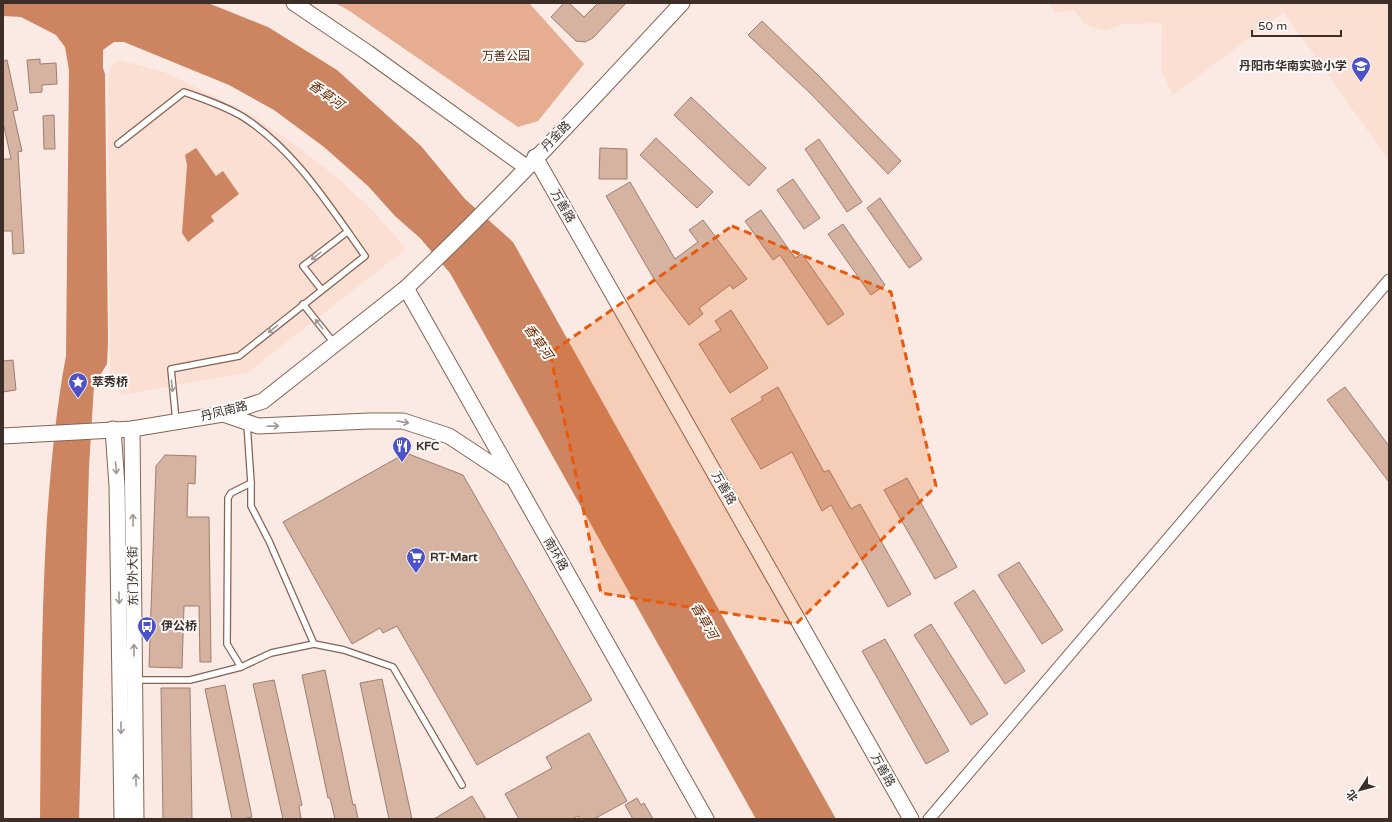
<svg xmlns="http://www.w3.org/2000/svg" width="1392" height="822" viewBox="0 0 1392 822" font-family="'Varela Round','Noto Sans SC',sans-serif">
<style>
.built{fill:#fadfd2}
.green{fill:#e7ad91}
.water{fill:#cd8461}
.building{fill:#d6b2a1;stroke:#9f7d6d}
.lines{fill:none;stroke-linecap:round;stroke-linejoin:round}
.lane-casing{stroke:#836354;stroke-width:8}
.street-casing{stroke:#836354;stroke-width:13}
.secondary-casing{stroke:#836354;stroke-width:17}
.lane{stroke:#fff;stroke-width:5.5}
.street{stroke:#fff;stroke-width:11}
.secondary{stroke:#fff;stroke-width:15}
.oneway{stroke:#9e9794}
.marked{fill:#e8590c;fill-opacity:0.2;stroke:#e8590c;stroke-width:3;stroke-dasharray:8 5;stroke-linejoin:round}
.labels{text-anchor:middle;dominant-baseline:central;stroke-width:4;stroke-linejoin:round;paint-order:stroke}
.park-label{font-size:12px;fill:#57280e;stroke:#fbfbfb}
.poi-label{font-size:12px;font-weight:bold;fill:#3d2f28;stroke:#fbfbfb;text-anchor:start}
.street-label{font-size:12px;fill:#3d2f28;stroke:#fbfbfb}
.water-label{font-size:13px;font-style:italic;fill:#6b2900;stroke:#fbfbfb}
</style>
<rect width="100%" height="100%" fill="#faeae3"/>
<!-- built -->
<g class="built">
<path d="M1048,3H1389V161L1284,12L1173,95L1161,70L1162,23L1123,24L1106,31L1086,25L1074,10L1055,13Z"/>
<path d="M119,60L164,72L252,115L291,142L339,179L376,214L406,249L247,373L120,395L119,384L110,382L108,73L114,64Z"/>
</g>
<!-- green -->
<path class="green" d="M335,3H529L584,64L538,121L518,127L348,10Z"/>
<!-- water -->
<g class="water">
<path d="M3,3H208L268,27L337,70L421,146L465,199L513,242L836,819H756L450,273L420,238L395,216L368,186L324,147L274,110L229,85L124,42H114L103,50V68L105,74L108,342L107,364L94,385L89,467L79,819H40C41,719 41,619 47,519C51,464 56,409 66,356L69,70L65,47L56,35L21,17L3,16Z"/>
<path d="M196,148L216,176L223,171L239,194L211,216L214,221L188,242L182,233L187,165L185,155Z"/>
</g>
<!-- building -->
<g class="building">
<path d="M564,3H569L584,17L598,3H626L593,38L585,42L576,41L551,17Z"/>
<path d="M762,21L820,77L901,161L888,174L810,93L748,35Z"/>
<path d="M40,59V64L56,63L57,84L42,85V92L30,93L27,60Z"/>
<path d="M7,60L18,110L13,111L22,151L18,152L24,253L13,254L12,231H3V159H11L3,122V61Z"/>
<path d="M691,97L766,168L749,186L674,115Z"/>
<path d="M54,115L55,149H44L43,116Z"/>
<path d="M656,138L713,192L697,208L640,155Z"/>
<path d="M819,139L862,202L847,212L805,149Z"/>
<path d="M600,148L627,149V179H599Z"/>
<path d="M793,179L820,218L804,229L777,190Z"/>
<path d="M630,182L675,259L698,242L689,230L703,220L747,279L733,289L730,285L699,308L703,314L689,325L654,279L606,196Z"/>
<path d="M880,198L922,259L909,268L867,208Z"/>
<path d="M761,210L795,258L802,254L844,314L828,325L780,255L773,260L745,221Z"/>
<path d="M843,224L885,285L871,295L828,234Z"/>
<path d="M731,310L768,368L730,393L699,344L721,330L715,321Z"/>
<path d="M13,360L16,390L3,392V361Z"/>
<path d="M778,387L824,472L829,470L851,509L860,504L911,594L888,607L831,505L822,511L792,452L761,469L731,419L763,400L761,397Z"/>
<path d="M1345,387L1389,446V482L1327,400Z"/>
<path d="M406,453L463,475L592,700L477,765L397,626L383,633L380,628L352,644L283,522Z"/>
<path d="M165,455L196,456L195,484L188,483L187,517H209L211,662H200L199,606H184L182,668L149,667L156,466Z"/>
<path d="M907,478L957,567L935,579L884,490Z"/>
<path d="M1019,562L1063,630L1042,644L998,575Z"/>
<path d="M974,590L1025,671L1005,684L954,603Z"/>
<path d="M931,624L988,714L971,725L914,635Z"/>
<path d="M885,639L949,751L926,764L862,651Z"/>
<path d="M325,670L353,805L355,804L358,819H335L330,798H328L302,675Z"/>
<path d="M382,679L404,782L412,819H389L360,683Z"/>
<path d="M274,680L302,805L299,806L301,819H283L253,684Z"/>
<path d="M225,685L252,817L242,819H232L205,689Z"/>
<path d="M161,688H190L192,819H163Z"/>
<path d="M589,733L627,801L594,819H580L578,816L572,819H519L505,794L552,768L546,757Z"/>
<path d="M472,796L486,819H434Z"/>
<path d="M637,798L641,805L644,803L653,819H633L625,805Z"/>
</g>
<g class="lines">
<defs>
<g id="lane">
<path d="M118,144L184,92C204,99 225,106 243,117C295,150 330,207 365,256L239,356L171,369L176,421"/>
<path d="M321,289L303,266L347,232"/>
<path d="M303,304L334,343"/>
<path d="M247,424L251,483V506L269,541L314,644L344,650L393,667L462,785"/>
<path d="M251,483L231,493L228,498L227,644L241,667L271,653L314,644"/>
<path d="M135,680H190L241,667"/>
</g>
<path id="street" d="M929,819L1389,280"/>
<g id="secondary">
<path d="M294,3L368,53L526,167"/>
<path d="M535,157L911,819"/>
<path d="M406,288L706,819"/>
<path d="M223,414L258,426L369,421H403L449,436L511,477"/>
<path d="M113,429L117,486L122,819"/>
<path d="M132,429L136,819"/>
<path d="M3,436L132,429L223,414L263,401L406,288C502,197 592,100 682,3"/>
</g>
</defs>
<!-- lane casing -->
<use href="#lane" class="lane-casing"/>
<!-- street casing -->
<use href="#street" class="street-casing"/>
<!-- secondary casing -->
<use href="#secondary" class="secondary-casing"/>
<!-- lane -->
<use href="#lane" class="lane"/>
<!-- street -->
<use href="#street" class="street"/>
<!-- secondary -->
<use href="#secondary" class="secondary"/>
</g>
<!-- one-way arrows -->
<defs><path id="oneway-shaft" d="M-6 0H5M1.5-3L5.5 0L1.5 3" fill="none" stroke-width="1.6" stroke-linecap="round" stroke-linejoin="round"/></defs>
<g class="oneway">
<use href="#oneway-shaft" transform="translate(316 256) rotate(142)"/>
<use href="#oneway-shaft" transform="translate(319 324) rotate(-128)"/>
<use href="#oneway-shaft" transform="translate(273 329) rotate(141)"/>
<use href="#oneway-shaft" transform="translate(172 386) rotate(84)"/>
<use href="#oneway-shaft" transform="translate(403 422) rotate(10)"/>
<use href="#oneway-shaft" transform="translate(273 426) rotate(-2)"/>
<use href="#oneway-shaft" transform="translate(116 468) rotate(86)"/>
<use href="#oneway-shaft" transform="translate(133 520) rotate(-91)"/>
<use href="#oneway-shaft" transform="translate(119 598) rotate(89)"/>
<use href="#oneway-shaft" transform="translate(134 650) rotate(-91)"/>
<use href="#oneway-shaft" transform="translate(121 728) rotate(89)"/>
<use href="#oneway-shaft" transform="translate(136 780) rotate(-91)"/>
</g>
<!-- marked area -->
<path class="marked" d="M732,226L891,292L936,486L796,624L601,593L550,353Z"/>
<!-- icons -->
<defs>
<symbol id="school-pin" viewBox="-11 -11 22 30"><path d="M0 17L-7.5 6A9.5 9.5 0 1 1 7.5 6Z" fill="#4e52c8" stroke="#fbfbfb"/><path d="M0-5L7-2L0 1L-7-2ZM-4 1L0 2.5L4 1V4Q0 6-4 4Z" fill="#fff"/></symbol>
<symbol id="sight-pin" viewBox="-11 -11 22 30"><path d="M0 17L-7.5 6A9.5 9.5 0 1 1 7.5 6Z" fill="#4e52c8" stroke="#fbfbfb"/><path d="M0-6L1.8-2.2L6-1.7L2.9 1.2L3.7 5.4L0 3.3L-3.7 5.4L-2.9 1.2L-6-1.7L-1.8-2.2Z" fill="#fff"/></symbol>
<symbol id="restaurant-pin" viewBox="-11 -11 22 30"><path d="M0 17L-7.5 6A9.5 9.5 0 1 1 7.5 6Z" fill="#4e52c8" stroke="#fbfbfb"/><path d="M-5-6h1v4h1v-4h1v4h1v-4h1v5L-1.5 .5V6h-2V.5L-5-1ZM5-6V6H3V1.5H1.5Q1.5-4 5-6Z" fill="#fff"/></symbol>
<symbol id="supermarket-pin" viewBox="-11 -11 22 30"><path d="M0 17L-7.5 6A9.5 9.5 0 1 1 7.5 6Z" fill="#4e52c8" stroke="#fbfbfb"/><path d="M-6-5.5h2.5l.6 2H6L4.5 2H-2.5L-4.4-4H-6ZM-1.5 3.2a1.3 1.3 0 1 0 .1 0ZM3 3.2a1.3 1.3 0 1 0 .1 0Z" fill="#fff"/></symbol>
<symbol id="bus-pin" viewBox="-11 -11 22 30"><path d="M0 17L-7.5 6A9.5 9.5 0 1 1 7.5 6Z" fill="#4e52c8" stroke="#fbfbfb"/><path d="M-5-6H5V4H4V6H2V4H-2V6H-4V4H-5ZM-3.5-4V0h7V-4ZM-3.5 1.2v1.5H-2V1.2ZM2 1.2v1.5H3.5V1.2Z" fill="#fff"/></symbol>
</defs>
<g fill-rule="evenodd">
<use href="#school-pin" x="1350" y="55" width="22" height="30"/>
<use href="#sight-pin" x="67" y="371" width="22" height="30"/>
<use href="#restaurant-pin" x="391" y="435" width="22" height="30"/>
<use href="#supermarket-pin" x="405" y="546" width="22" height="30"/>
<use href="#bus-pin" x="136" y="615" width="22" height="30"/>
</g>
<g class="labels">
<!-- park labels -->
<g class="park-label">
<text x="506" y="56">万善公园</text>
</g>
<!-- poi labels -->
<g class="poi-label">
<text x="1347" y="66" text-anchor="end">丹阳市华南实验小学</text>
<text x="92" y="382">萃秀桥</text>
<text x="416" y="446">KFC</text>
<text x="430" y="557">RT-Mart</text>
<text x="161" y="626">伊公桥</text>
</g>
<!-- street labels -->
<g class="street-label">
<text transform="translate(556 136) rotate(-46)">丹金路</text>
<text transform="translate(563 206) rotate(60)">万善路</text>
<text transform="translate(224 411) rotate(-14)">丹凤南路</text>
<text transform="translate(724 488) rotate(60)">万善路</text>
<text transform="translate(556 554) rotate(60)">南环路</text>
<text transform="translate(133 576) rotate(-91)">东门外大街</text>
<text transform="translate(883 770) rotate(61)">万善路</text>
</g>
<!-- water labels -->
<g class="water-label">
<text transform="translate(326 95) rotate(36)">香草河</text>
<text transform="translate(538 342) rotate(55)">香草河</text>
<text transform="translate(704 621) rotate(60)">香草河</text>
</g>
</g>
<!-- border -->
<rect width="1392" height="822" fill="none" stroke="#3d2f28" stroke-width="8"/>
<!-- north arrow -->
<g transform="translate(1360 790) rotate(234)" stroke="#fbfbfb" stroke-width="3" paint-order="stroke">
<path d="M0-3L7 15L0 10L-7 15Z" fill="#3d2f28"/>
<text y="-6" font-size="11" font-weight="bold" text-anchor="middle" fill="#3d2f28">北</text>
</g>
<!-- scale -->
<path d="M1252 30v6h89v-6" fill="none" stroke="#3d2f28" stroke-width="2"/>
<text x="1258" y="30" font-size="12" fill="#3d2f28" stroke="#fbfbfb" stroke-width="3" paint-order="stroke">50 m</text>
</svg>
